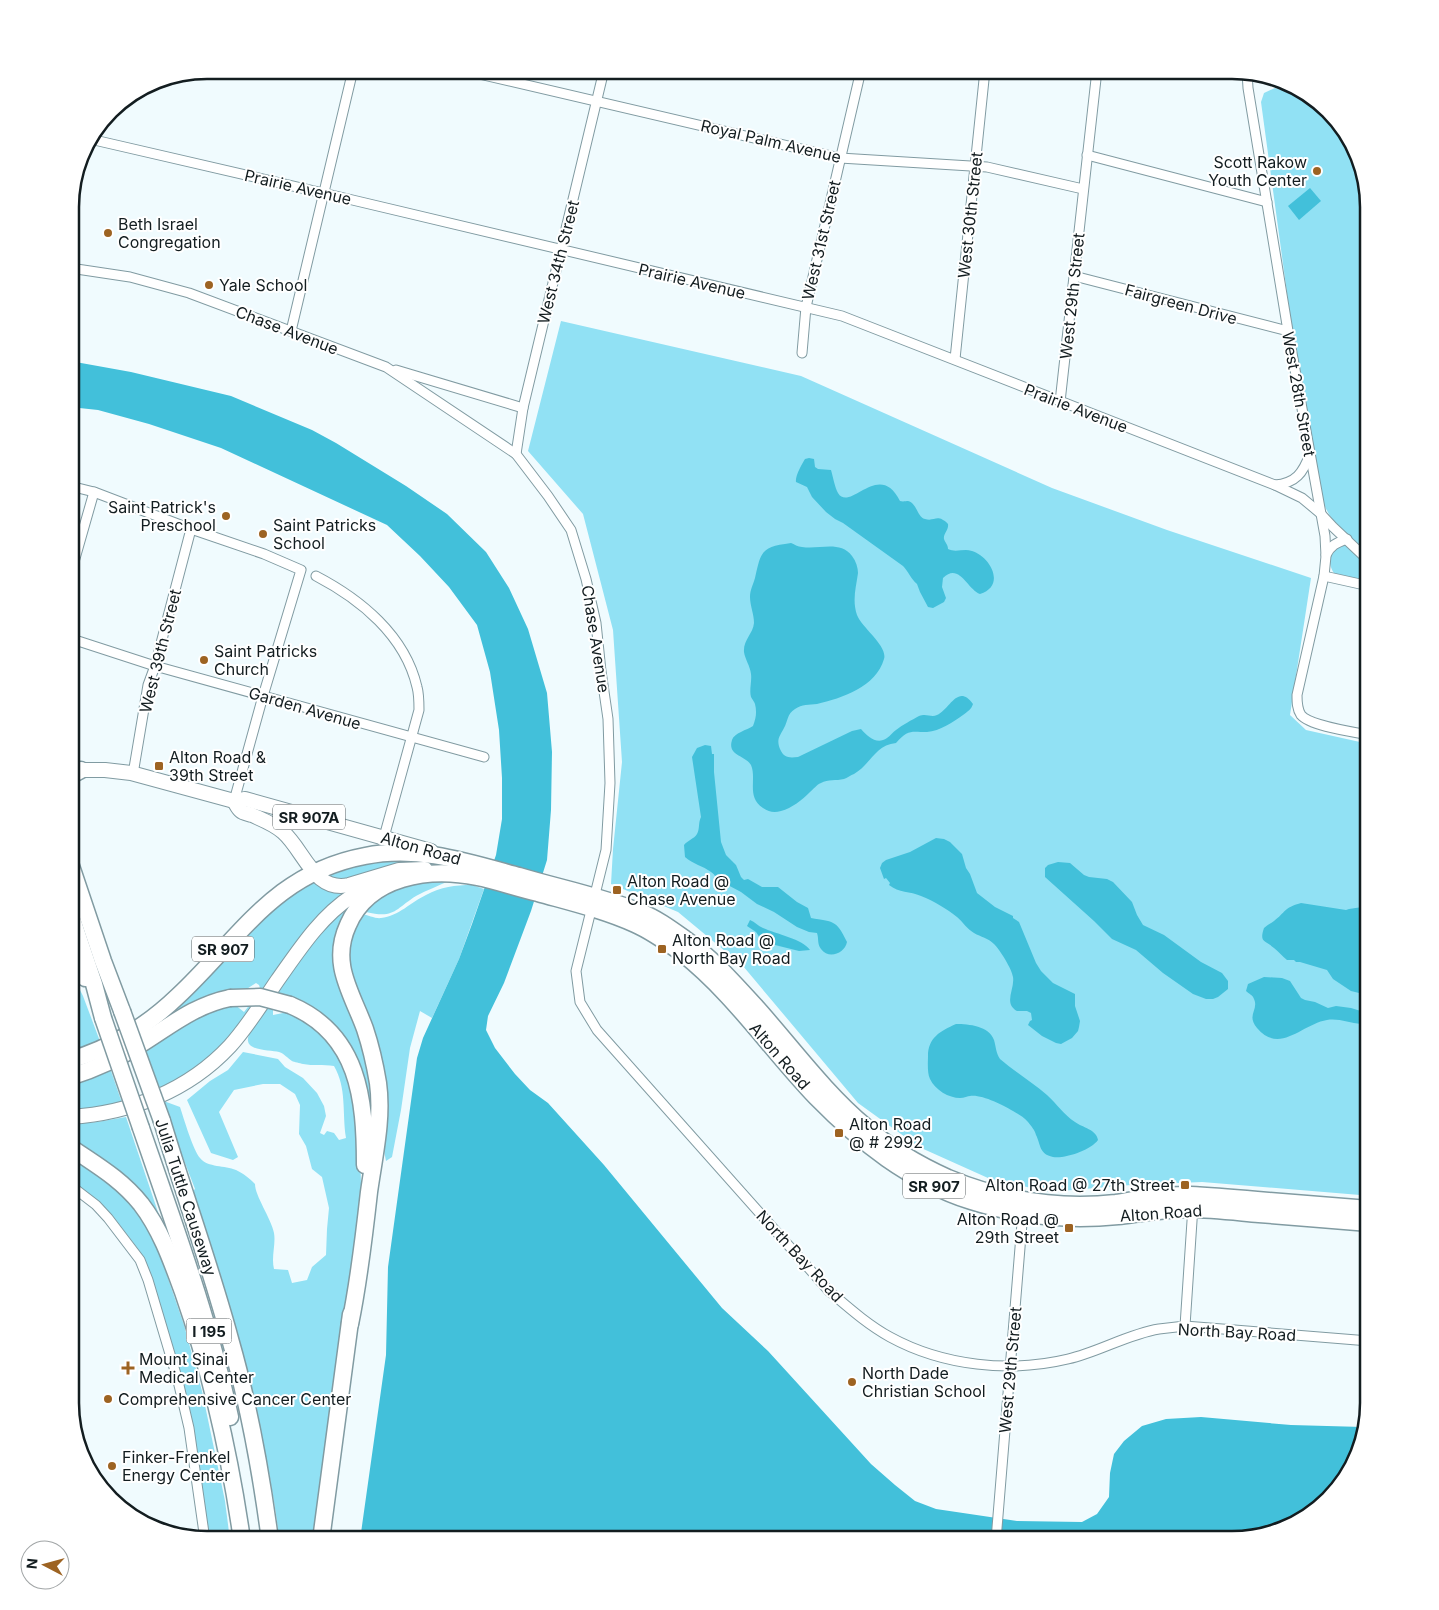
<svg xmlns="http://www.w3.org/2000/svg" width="1439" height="1610" viewBox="0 0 1439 1610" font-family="Inter,sans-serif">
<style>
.green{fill:#91e1f4}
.water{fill:#42c0da}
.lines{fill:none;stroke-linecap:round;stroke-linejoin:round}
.street-casing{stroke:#819ba2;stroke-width:11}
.primary-casing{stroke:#819ba2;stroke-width:16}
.highway-casing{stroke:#819ba2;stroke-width:19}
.street{stroke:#fff;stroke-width:9}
.primary{stroke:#fff;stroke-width:14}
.highway{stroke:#fff;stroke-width:16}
.highway-bridge-casing{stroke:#819ba2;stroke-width:19;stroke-linecap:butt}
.highway-bridge{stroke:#fff;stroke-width:16}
.poi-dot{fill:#9d6322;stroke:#fff;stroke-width:2}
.labels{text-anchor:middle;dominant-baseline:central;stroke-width:4;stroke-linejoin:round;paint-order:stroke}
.shield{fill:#fff;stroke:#5a6163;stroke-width:1}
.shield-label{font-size:15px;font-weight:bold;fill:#131d20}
.street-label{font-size:16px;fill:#131d20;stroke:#fff}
.poi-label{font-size:16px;fill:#131d20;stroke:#fff;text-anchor:start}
.rim{fill:none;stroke:#131d20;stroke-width:2.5}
</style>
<rect width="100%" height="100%" fill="#f0fbfe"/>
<!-- green -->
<g class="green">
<path d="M1275,88L1310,98L1341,123L1362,163L1369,207V555C1352,539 1329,523 1322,499L1292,330L1261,102L1264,93Z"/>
<path d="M561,321L801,376L1052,488L1167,530L1311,578L1290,715L1306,730L1369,744V1181L1360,1195L1202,1182L1131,1185L1049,1192L988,1178L919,1147L858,1103L743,966L678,912L611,884L613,849L622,762L613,630L583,514L528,451Z"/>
<path d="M1344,544L1369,565V583C1361,582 1343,580 1337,576C1330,571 1327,556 1333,550C1336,547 1341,545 1344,544Z"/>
<path d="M408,857L454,866L427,864L348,882L330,879V875C337,864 393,859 408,857Z"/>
<path d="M312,881C322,888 334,889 343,896L317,918L316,917L304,932L265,992L261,991L259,985L256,983L245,990L140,1039L269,909Z"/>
<path d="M449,881C438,886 427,890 416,896C395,909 395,919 366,912V910L369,905L405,882Z"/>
<path d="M472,885L484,889L459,959L432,1018L420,1011L410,1048L401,1110L392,1157L386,1161L349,971V943L362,914C368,915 376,919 381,918C399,916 411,902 426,895C441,887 455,885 472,885Z"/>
<path d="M355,898L339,941L375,1088L371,1120C367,1083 362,1055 335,1027C329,1020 320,1012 311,1008C300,1002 287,998 274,994L304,947Z"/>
<path d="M70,970L83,996L101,1044L70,1057Z"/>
<path d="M251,1003L257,1004L215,1056L159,1094L144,1052L173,1032L208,1012L234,1004L244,1012Z"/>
<path d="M269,1005L273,1006V1015L288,1012L305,1020L322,1033L344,1064L359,1122L361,1183L360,1208L316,1540H279C277,1517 273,1495 269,1473C252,1376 224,1284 193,1191L195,1189L161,1100L180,1107C184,1119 193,1150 200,1158C208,1168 225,1165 236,1170C244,1174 249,1178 255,1184C255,1196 271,1218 274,1233C276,1244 271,1257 274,1269L288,1270L292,1283L307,1280L312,1267L326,1255L327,1229L329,1208L322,1177L312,1169L306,1146L299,1134L300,1105L295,1094L280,1084H263L234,1090L219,1112L238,1157L233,1160L211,1153L187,1100L210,1081L228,1070L243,1052L278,1059L285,1067L303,1078L317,1093L324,1106L326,1116L320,1133L324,1135L327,1131L334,1133L339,1140L346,1138C342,1113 347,1088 334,1066C323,1064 313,1066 303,1064C300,1063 294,1062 292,1061C287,1058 285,1054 279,1052C272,1050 249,1051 248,1041C246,1033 264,1012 269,1005Z"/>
<path d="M110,1068L123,1106L70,1114V1082Z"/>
<path d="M126,1117L163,1227L70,1142V1124L97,1122Z"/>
<path d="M70,1154L108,1183L136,1208L158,1249L184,1325L202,1391L225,1501L230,1540H210L191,1420L173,1348L156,1290L138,1249L112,1215L83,1189L70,1181Z"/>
</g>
<!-- water -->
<g class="water">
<path d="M1310,188L1321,201L1299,220L1288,206Z"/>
<path d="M70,361L131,372L231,396L312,430L336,443L406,486L447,514L486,552L509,588L528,629L547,693L552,752L551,810L547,860L531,911L504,983L488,1016L486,1030L495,1048L515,1074L530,1090L548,1103L604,1165L722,1308L768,1351L871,1464L895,1485L915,1501L936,1509L1017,1521L1082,1522L1097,1514L1109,1497L1110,1473L1114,1454L1124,1441L1142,1426L1166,1419L1201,1417L1291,1425L1363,1427L1355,1463L1316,1512L1276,1533L1232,1540H360L386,1355L388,1267L417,1058L423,1038L459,959L472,924L496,855L502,819V778L499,730L490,672L477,625L449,587L420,556L387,525L221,448L149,424L98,410L70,407Z"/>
<path d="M809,458L814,459L815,467L818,469L831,470C833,477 835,488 838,493C850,513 879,459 900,501C903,502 906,501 908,501C917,503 917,517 925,519C935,522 937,513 948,524C949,530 943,534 944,539C945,543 948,544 948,549C956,553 964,548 972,551C991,557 1006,586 980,594C967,589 959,562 943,578L942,587L946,598L944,602L933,608L928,607L920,592L917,584C911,579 908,571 903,566L843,523L835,519L826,512L812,497L807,487L796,482C795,476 802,464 805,459Z"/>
<path d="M791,543C794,544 798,547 802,547C819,550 840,540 852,556C856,561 858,568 858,573C856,588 852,600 857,615C862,628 888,646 884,659C876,687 842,698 817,704C809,705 802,704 795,709C787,714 788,721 784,728C780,736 776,739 780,749C784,758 789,758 798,757L852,731L861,729C868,737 877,745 887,738C890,736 893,732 896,730C902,725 912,720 919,716C927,713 931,718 937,715C950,709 958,683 973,704C971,710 968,711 963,715C953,722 940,731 927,732C911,732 908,729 896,743C875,745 871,764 854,774C851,775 847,778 844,779C836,781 828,779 821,783C816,785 814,789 810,792C802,800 792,808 781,811C774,813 769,812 763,808C746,797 757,779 751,765C745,755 727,756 732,740C734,733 747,730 753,726C756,718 757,712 755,704C754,701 752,699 751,697C749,691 752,681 751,674C750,666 745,659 744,652C743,640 753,634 754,623C754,614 750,606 750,597C750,590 753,585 755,578C761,551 761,547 791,543Z"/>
<path d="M705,745L711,746L712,754H714V772L721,842L726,855L736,865L741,877L744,880L748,879L762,887H778L797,902L808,908L811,918C833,922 836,919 847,942C845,953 829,960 821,949C817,944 819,939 817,933L809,932L797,927L774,912L757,904L741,892L724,883L719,882C715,878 716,875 711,872C703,866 693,864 685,857L684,845C688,840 694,839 697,834C700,829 698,823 701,817L692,757L697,748Z"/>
<path d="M936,838L944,839L950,842L962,854L966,868L970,874L977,893L995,907L1013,916V918L1019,922L1036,963L1041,971L1053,983L1075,994V1006L1080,1021L1079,1027L1078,1031L1072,1038L1061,1044L1056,1043L1042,1036L1028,1025L1030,1021L1032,1020L1031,1013L1027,1011H1017C1003,1003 1015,989 1013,977C1012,969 1000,950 994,944C988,938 981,937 974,933C967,929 963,922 957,917C947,909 934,901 921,896C910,891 899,893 889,885L890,883L886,878L884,879L880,868L882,863L886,860L910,852Z"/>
<path d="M1058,862L1070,863L1084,875L1089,877L1107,879L1113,882L1132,902L1137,915L1143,925L1164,935L1201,962L1222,973L1228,981V989L1218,997L1213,999H1206L1193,994L1163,973L1136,950L1112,939L1094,921L1045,877V868L1048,865Z"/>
<path d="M1301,903L1346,910L1349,909L1369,906V990L1359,993L1351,991L1333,979L1327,970L1300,962H1296L1294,960H1287C1282,956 1279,952 1274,948C1265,940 1259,943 1264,928C1267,925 1270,924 1274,921C1286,912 1283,908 1301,903Z"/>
<path d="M750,920C755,922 758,926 763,928C776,934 803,939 810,950L799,951L767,943L760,938L756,932L747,926Z"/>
<path d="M1264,977L1282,978L1290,981L1301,998L1305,1000L1315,1002L1328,1008L1336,1006L1351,1008L1364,1012L1367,1020L1361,1024C1350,1023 1338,1018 1327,1020C1302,1024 1280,1055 1257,1028C1246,1015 1259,1010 1254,999C1253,995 1249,994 1246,991L1248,984Z"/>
<path d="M956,1024C969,1024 989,1026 994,1040C996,1047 996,1053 1000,1059C1015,1072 1032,1082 1047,1095C1057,1104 1064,1115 1075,1122C1083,1128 1096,1129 1098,1140C1091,1150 1065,1159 1053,1157C1039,1154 1041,1145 1036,1135C1035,1130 1031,1126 1028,1122C1024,1117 1018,1114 1013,1111C1003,1105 981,1094 970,1096C968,1096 964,1098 960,1098C949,1098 935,1090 930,1079C927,1073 928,1062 928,1056C928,1038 940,1031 956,1024Z"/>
</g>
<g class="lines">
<defs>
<g id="street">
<path d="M462,70L840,158L987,167L1083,189"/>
<path d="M1238,70L1254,74"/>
<path d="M1247,72L1248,88L1288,331L1325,536L1326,556L1324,576L1297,695C1297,702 1297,709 1301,715C1310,726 1354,732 1369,735"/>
<path d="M90,139L323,193L842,316L1275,485L1302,498L1320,513L1333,527L1369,561"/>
<path d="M1087,155L1267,202"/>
<path d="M70,236L78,169"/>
<path d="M70,268L130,277L189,293L386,367L516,454L548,496L571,530L586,579L596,623L601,671L608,719L610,783L606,850L576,971L580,1002L597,1030L829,1291C849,1308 868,1325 890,1337C943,1366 1010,1373 1068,1359C1099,1352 1128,1334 1159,1329C1167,1328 1177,1327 1185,1326L1369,1341"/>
<path d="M1074,276L1288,331"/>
<path d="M291,331L353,70"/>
<path d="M802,353L806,307L861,70"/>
<path d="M955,359L985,70"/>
<path d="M396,370L523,408"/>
<path d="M1060,402L1097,70"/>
<path d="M516,454L523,408L604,70"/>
<path d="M1275,485C1296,483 1303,473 1310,454"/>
<path d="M70,486L94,492L191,529L264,554L301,570L263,696L234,801"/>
<path d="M1326,555C1331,545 1336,543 1347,539"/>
<path d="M70,576L94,492"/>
<path d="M316,576C360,599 405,635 417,687C419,694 419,702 419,710L384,837"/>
<path d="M1324,576L1369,586"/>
<path d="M70,641L75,640L155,666L484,757"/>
<path d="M133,774L148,685L155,666L191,529"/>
<path d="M70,1185L96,1205L108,1218L140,1260L148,1280L178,1381L189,1428L205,1540"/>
<path d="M70,1200L73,1205"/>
<path d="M1185,1326L1193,1206"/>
<path d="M996,1540L1023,1211"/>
</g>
<g id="primary">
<path d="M71,770H105L131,773L234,801L245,799L431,851"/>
<path d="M234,801C236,804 238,809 241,811C243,813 249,814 252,815C263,820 274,824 283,832C304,850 314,893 349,885L399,870L425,869"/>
<path d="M70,1117C131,1113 188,1091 230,1046C248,1026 262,1003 277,981C299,950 320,917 352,896C362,890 373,885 383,881"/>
</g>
<g id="highway">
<path d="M70,776L81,770"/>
<path d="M70,863L103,961L122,1011"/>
<path d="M70,913L94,984L103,1018"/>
<path d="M70,954L80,968L85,978"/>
<path d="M290,1005C359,1034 365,1099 365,1165"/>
<path d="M70,1060C110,1049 148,1025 178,996C240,938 274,873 365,856C418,845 468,862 519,876C559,888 601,896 640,912C656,918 671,929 685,939C711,957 733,982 755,1006C791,1046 824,1092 866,1127C890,1148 919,1165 948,1178C1001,1200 1059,1209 1116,1203C1129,1201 1141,1198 1153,1197C1165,1195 1178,1195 1190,1195C1213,1196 1235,1198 1257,1200C1295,1203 1332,1206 1369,1209"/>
<path d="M70,1077C95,1069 119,1058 141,1044C170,1026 195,1005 230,998"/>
<path d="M162,1121C184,1194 210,1265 230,1339C249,1405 261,1472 270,1540"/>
<path d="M141,1128C174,1224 209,1319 230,1417"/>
<path d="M70,1147C96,1165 120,1178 141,1204C161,1230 172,1262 183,1292C211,1372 230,1456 242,1540"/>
<path d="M350,1324C359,1281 364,1237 369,1192C374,1156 383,1119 378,1083C375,1065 371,1047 365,1029C352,993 330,964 348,925C369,876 429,867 477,877C497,881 517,888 538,893C570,902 604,910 635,924C651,931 668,943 682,953C734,994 770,1049 816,1097C860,1142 909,1181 971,1201C1018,1216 1068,1221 1118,1216C1142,1213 1165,1209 1189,1209C1212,1209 1236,1212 1259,1214C1296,1217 1332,1220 1369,1223"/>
<path d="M321,1540L351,1314"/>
</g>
</defs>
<!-- street casing -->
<use href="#street" class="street-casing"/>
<!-- primary casing -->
<use href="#primary" class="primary-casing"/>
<!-- highway casing -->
<use href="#highway" class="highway-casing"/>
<!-- street -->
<use href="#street" class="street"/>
<!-- primary -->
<use href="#primary" class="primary"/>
<!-- highway -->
<use href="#highway" class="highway"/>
<defs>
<g id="highway-bridge">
<path d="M230,998L260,997L290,1005"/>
<path d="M122,1011L162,1121"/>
<path d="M103,1018L141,1128"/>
</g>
</defs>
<!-- highway-bridge casing -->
<use href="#highway-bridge" class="highway-bridge-casing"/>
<!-- highway-bridge -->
<use href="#highway-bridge" class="highway-bridge"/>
</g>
<!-- markers -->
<g class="poi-dot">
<circle cx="1317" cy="171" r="5"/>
<circle cx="108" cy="233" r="5"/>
<circle cx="209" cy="285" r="5"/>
<circle cx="226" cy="516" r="5"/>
<circle cx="263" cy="534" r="5"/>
<circle cx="204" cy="660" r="5"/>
<rect x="154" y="761" width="10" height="10" rx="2.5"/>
<rect x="612" y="885" width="10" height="10" rx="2.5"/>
<rect x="657" y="944" width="10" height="10" rx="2.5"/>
<rect x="834" y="1128" width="10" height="10" rx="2.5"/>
<rect x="1180" y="1180" width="10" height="10" rx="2.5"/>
<rect x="1064" y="1223" width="10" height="10" rx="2.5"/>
<path d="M125.5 1360.5h5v5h5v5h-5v5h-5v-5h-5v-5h5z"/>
<circle cx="852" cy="1382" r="5"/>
<circle cx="108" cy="1399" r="5"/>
<circle cx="112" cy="1466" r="5"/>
</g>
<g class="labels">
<!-- shield labels -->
<g class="shield">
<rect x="273" y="804.5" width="72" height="25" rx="4"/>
<rect x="192" y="936.5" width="62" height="25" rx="4"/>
<rect x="903" y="1173.5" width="62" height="25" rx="4"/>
<rect x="186.5" y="1318.5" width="45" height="25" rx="4"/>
</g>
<g class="shield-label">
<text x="309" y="817">SR 907A</text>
<text x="223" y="949">SR 907</text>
<text x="934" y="1186">SR 907</text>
<text x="209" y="1331">I 195</text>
</g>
<!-- street labels -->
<g class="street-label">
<text transform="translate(771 141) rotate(13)">Royal Palm Avenue</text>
<text transform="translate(298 187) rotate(13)">Prairie Avenue</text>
<text transform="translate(970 215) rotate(-84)">West 30th Street</text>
<text transform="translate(821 240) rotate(-77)">West 31st Street</text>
<text transform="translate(558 262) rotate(-76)">West 34th Street</text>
<text transform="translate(692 281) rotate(13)">Prairie Avenue</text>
<text transform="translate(1072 296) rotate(-84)">West 29th Street</text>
<text transform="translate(1181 304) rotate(15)">Fairgreen Drive</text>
<text transform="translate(287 330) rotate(21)">Chase Avenue</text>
<text transform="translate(1299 394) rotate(80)">West 28th Street</text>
<text transform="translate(1076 408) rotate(21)">Prairie Avenue</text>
<text transform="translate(596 639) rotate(81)">Chase Avenue</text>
<text transform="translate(160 651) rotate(-76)">West 39th Street</text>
<text transform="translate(305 708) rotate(16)">Garden Avenue</text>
<text transform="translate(421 848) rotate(16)">Alton Road</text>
<text transform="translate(780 1056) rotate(49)">Alton Road</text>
<text transform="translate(186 1197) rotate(72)">Julia Tuttle Causeway</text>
<text transform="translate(1161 1213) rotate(-4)">Alton Road</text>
<text transform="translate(800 1256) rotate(47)">North Bay Road</text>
<text transform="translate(1237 1332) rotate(3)">North Bay Road</text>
<text transform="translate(1010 1370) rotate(-85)">West 29th Street</text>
</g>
<!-- poi labels -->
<g class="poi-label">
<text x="1307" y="162" text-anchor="end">Scott Rakow<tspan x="1307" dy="18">Youth Center</tspan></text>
<text x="118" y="224">Beth Israel<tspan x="118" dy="18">Congregation</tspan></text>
<text x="219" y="285">Yale School</text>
<text x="216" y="507" text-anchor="end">Saint Patrick's<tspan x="216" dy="18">Preschool</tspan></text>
<text x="273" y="525">Saint Patricks<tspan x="273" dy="18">School</tspan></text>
<text x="214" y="651">Saint Patricks<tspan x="214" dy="18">Church</tspan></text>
<text x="169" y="757">Alton Road &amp;<tspan x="169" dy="18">39th Street</tspan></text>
<text x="627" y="881">Alton Road @<tspan x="627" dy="18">Chase Avenue</tspan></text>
<text x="672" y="940">Alton Road @<tspan x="672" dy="18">North Bay Road</tspan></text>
<text x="849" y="1124">Alton Road<tspan x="849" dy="18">@ # 2992</tspan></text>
<text x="1175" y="1185" text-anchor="end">Alton Road @ 27th Street</text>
<text x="1059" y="1219" text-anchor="end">Alton Road @<tspan x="1059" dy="18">29th Street</tspan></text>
<text x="139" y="1359">Mount Sinai<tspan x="139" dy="18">Medical Center</tspan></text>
<text x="862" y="1373">North Dade<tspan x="862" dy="18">Christian School</tspan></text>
<text x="118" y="1399">Comprehensive Cancer Center</text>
<text x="122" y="1457">Finker-Frenkel<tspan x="122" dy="18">Energy Center</tspan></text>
</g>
</g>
<!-- crop -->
<path d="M0 0H1439V1610H0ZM207 79H1232A128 128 0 0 1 1360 207V1403A128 128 0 0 1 1232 1531H207A128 128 0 0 1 79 1403V207A128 128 0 0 1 207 79Z" fill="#fff" fill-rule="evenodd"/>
<path class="rim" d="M207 79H1232A128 128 0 0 1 1360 207V1403A128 128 0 0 1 1232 1531H207A128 128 0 0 1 79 1403V207A128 128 0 0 1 207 79Z"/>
<!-- north arrow -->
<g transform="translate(45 1565) rotate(276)"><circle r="24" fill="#ffffff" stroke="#a1a5a6"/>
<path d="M0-4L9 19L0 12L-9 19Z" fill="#9d6322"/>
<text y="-8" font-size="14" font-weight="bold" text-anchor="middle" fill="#131d20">N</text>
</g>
</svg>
